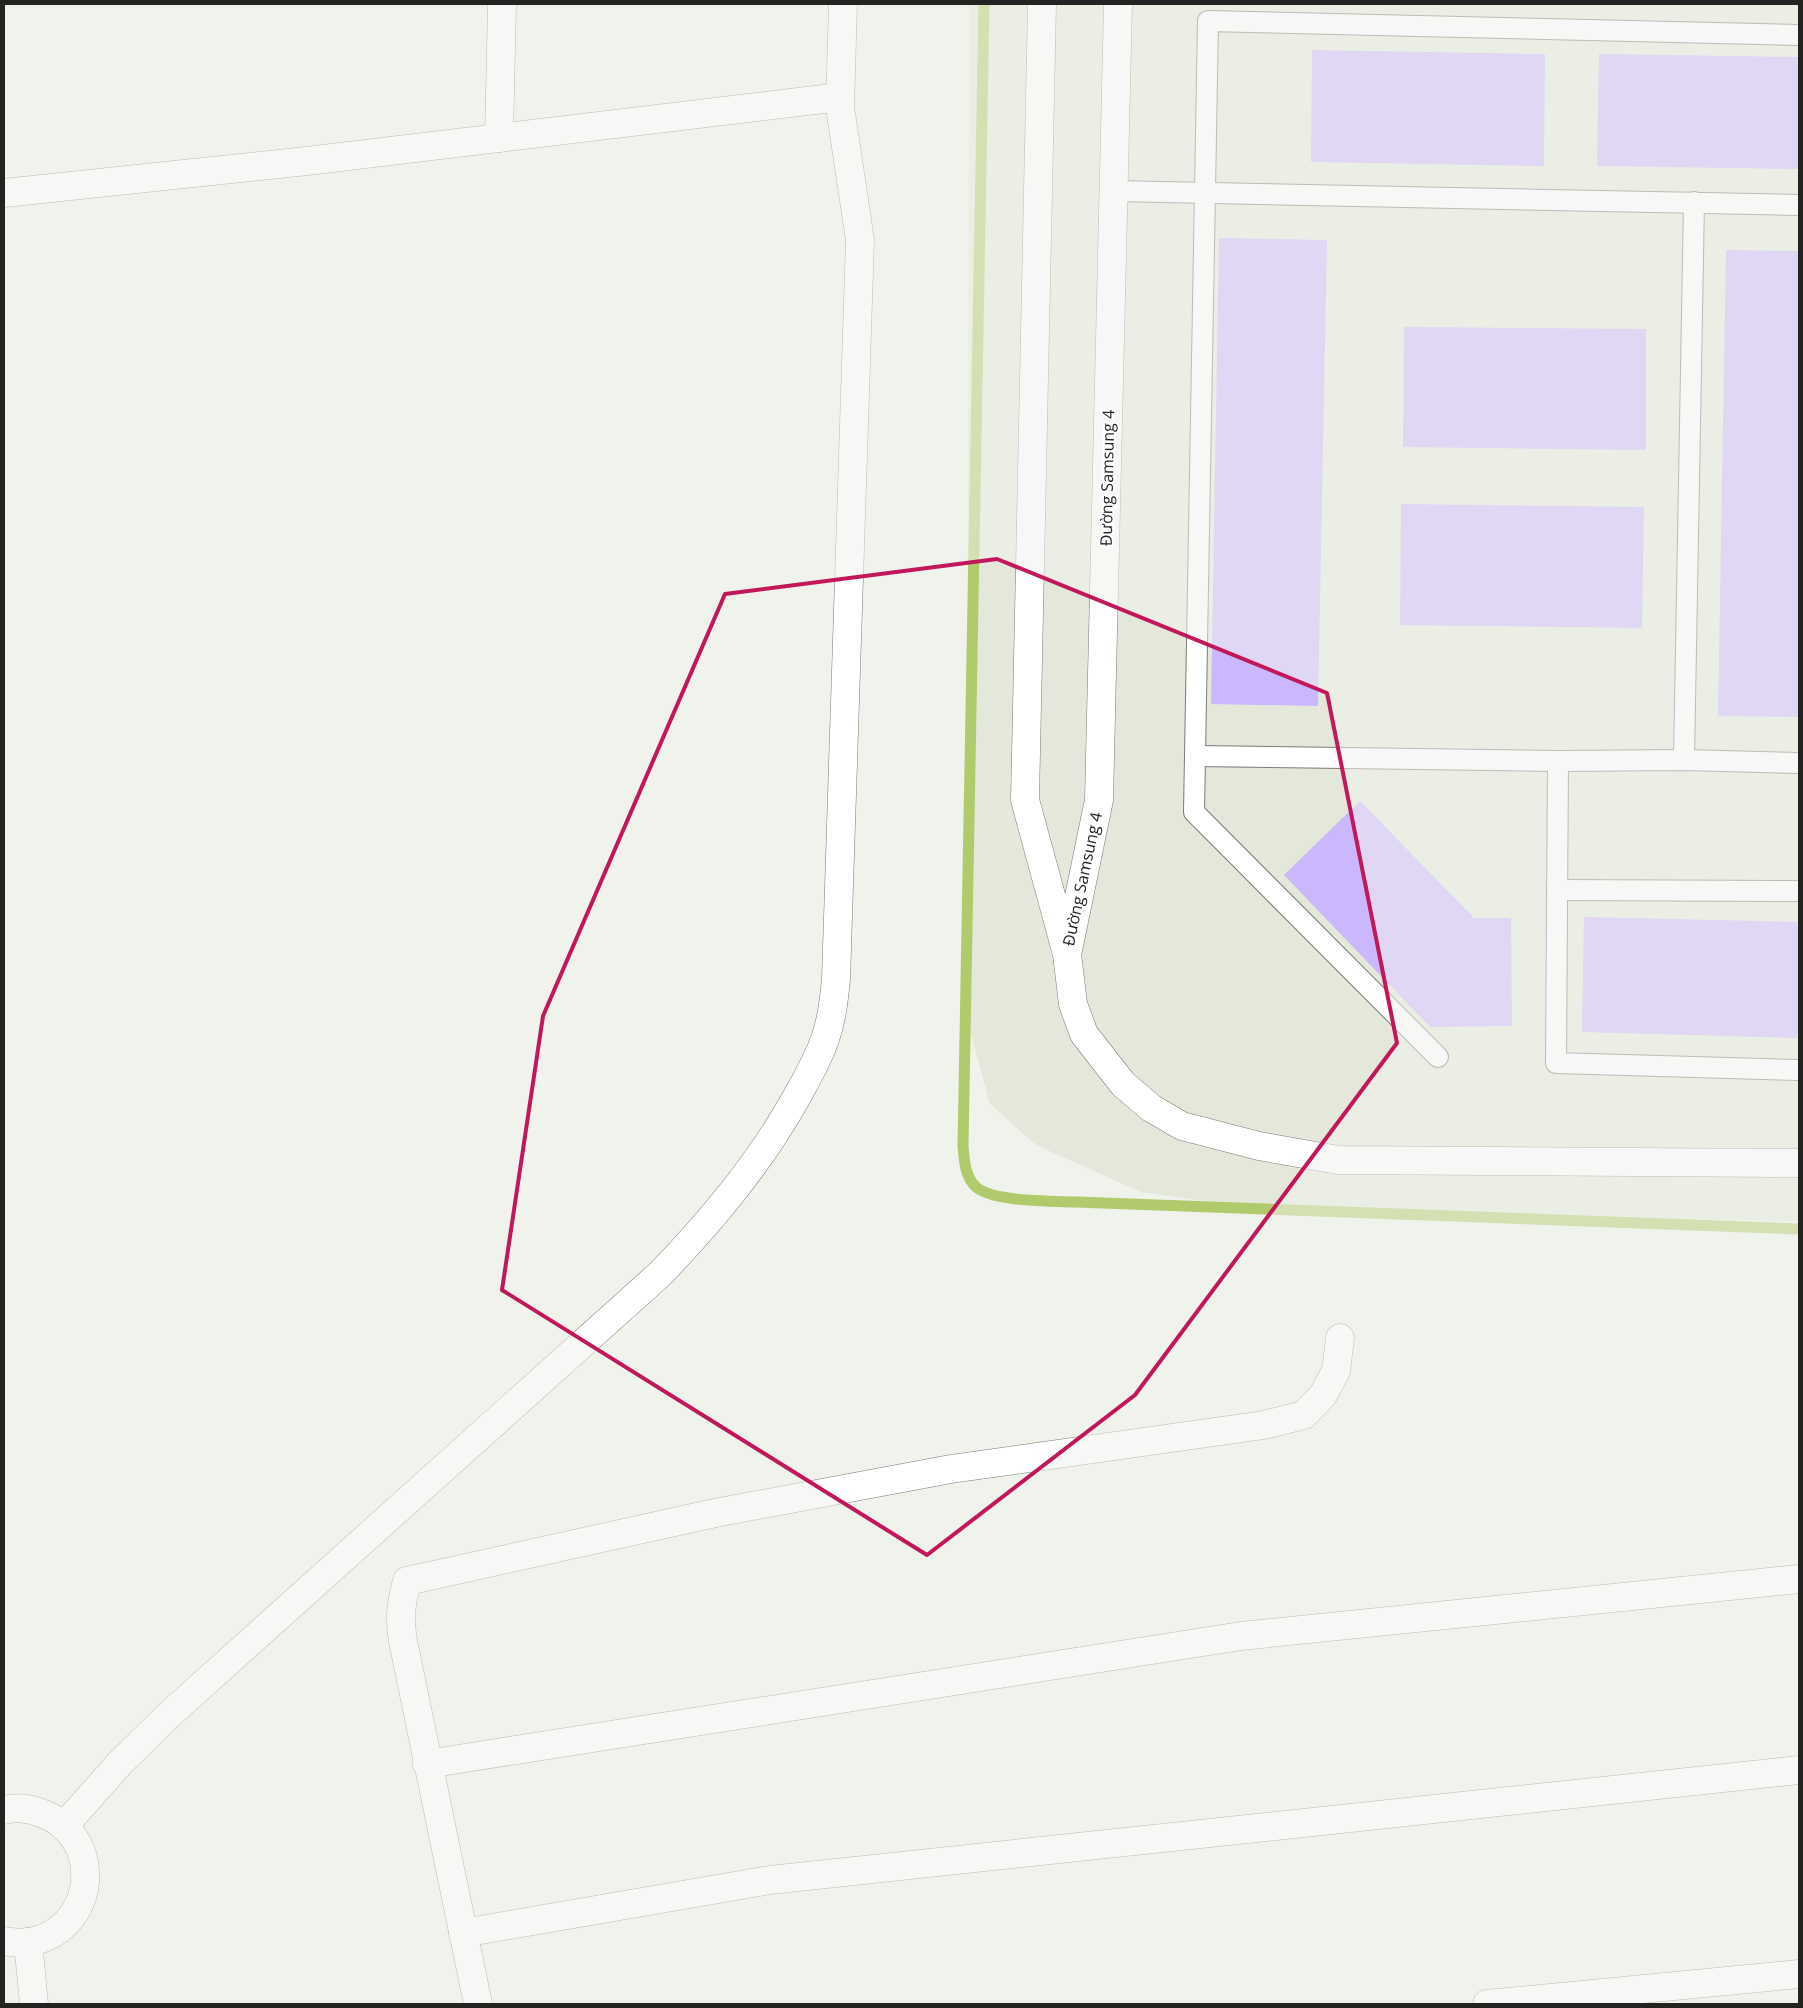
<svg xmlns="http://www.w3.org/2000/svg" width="1803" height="2008" viewBox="0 0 1803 2008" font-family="'Open Sans',sans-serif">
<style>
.built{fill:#e4e8db}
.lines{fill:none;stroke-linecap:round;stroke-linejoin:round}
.stream{stroke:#b1ca6c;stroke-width:11}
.building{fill:#cab7fc}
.lane-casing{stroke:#7a7c76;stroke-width:22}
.street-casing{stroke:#7a7c76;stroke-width:29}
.secondary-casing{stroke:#7a7c76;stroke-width:29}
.lane{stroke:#fff;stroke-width:20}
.street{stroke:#fff;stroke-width:28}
.secondary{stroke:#fff;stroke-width:28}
.marked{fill:none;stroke:#c2185b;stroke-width:4;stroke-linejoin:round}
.labels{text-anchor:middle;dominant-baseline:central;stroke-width:4.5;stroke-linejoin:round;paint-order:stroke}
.street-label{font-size:16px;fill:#232422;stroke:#fff}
</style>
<rect width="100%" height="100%" fill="#f0f2ec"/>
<!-- built -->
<path class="built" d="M969,4H1799V1221L1301,1215L1141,1192L1036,1145L990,1104L967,1020Z"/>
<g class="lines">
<!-- stream -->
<path class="stream" d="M984,4L963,1146C964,1160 965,1177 976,1187C993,1202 1052,1201 1076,1202L1799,1229"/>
</g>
<!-- building -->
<g class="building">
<path d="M1312,50L1545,54L1544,166L1311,162Z"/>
<path d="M1599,54L1799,57V169L1597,166Z"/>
<path d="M1219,238L1327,240L1318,706L1211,704Z"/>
<path d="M1726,250L1799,251V717L1718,716Z"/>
<path d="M1404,327L1646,329V450L1403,447Z"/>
<path d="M1401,504L1644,507L1642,628L1400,625Z"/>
<path d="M1360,801L1474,918H1511L1512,1026L1430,1027L1284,875Z"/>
<path d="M1584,917L1799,922V1038L1582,1032Z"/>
</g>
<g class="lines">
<defs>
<g id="lane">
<path d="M1114,191L1799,205"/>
<path d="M1195,756L1558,761L1684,760L1799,763"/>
<path d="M1684,760L1694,202"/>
<path d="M1558,761L1556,1063L1799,1070"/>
<path d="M1557,890L1799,891"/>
<path d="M1438,1057L1194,812L1208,21L1799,35"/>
</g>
<g id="street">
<path d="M499,138L502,4"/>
<path d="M4,193L307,161L840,97"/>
<path d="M427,1764L1241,1636L1799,1579"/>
<path d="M4,1810C16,1807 29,1808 41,1813C102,1834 99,1921 38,1940C27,1944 15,1943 4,1941"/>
<path d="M64,1826L120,1763L171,1713L660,1274C712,1220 758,1165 795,1100C806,1080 818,1060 825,1039C832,1019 834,999 836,979L860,240L840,107L843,4"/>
<path d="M463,1933L770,1880L1799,1770"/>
<path d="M28,1942L34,2004"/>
<path d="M478,2004L403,1641C399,1618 401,1604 407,1581L715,1513L951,1469L1264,1425L1304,1415L1323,1395L1336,1371L1340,1338"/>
<path d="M1487,2004L1799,1974"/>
</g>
<g id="secondary">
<path d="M1042,4L1025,800L1067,954L1073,1004L1084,1034L1123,1084L1151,1108L1182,1126L1259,1146L1338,1160L1799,1163"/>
<path d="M1068,950L1099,800L1118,4"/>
</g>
</defs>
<!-- lane casing -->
<use href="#lane" class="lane-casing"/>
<!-- street casing -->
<use href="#street" class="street-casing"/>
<!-- secondary casing -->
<use href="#secondary" class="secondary-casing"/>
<!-- lane -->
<use href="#lane" class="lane"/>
<!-- street -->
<use href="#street" class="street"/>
<!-- secondary -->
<use href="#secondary" class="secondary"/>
</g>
<!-- marked area -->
<path d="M0 0H1803V2008H0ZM997,559L1327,693L1397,1043L1135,1395L927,1555L502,1290L543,1016L725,594Z" fill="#f0f2ec" fill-opacity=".55" fill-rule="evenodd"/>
<path class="marked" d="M997,559L1327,693L1397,1043L1135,1395L927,1555L502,1290L543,1016L725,594Z"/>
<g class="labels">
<!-- street labels -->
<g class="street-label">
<text transform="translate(1107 478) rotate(-89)">Đường Samsung 4</text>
<text transform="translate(1082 879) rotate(-78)">Đường Samsung 4</text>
</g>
</g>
<!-- border -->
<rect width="1803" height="2008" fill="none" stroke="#232422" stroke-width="10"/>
</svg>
